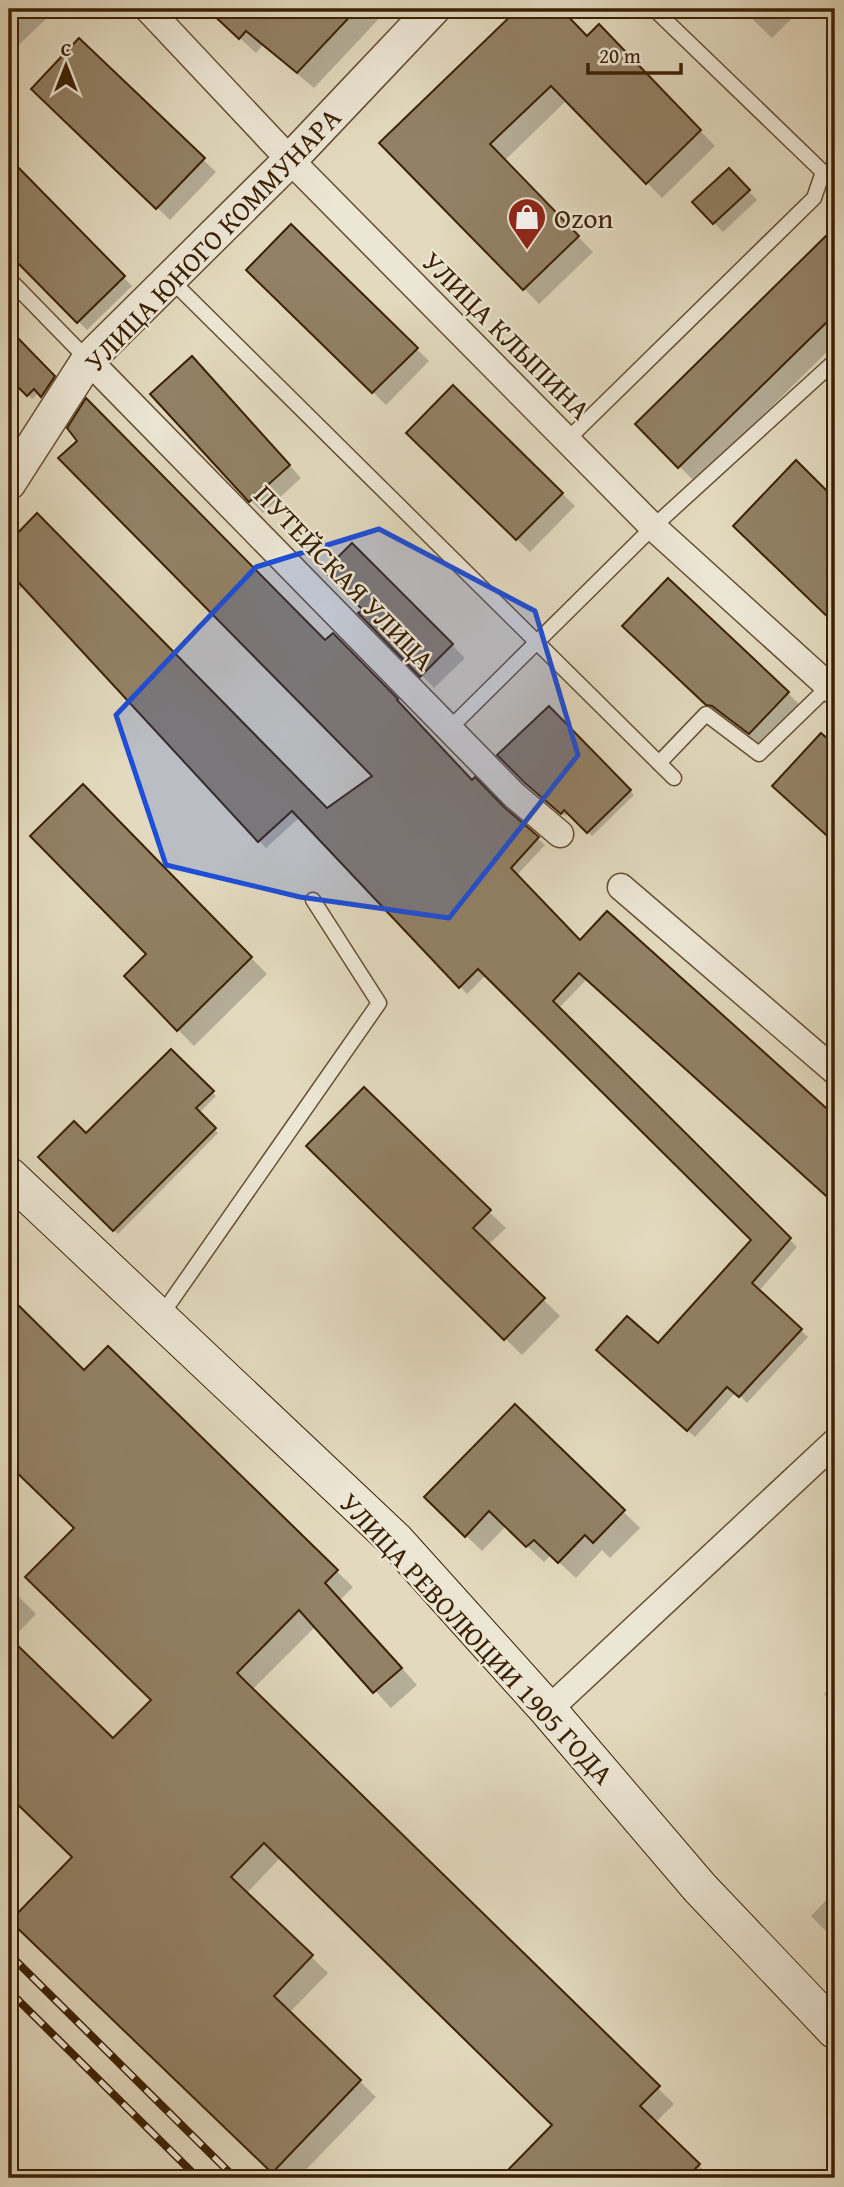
<svg xmlns="http://www.w3.org/2000/svg" width="844" height="2187" viewBox="0 0 844 2187" font-family="'Gentium Book Plus',serif">
<style>
.shadow{fill:#0003}
.building{fill:#928165;stroke:#3c2104;stroke-width:2}
.lines{fill:none;stroke-linecap:round;stroke-linejoin:round}
.service-casing{stroke:#664f32;stroke-width:17}
.minor-casing{stroke:#664f32;stroke-width:29}
.tertiary-casing{stroke:#664f32;stroke-width:36}
.secondary-casing{stroke:#3c2104;stroke-width:39}
.service{stroke:#ece6d5;stroke-width:14}
.minor{stroke:#ece6d5;stroke-width:26}
.tertiary{stroke:#ece6d5;stroke-width:33}
.secondary{stroke:#ece6d5;stroke-width:37}
.rail-casing{stroke:#3c2104;stroke-width:8}
.rail{stroke:#ece6d5;stroke-width:5;stroke-dasharray:16;stroke-linecap:butt}
.marked{fill:#1d4ed8;fill-opacity:0.2;stroke:#1d4ed8;stroke-width:5;stroke-linejoin:round}
.labels{text-anchor:middle;dominant-baseline:central;stroke-width:5;stroke-linejoin:round;paint-order:stroke}
.poi-label{font-size:28px;fill:#3c2104;stroke:#ece6d5;text-anchor:start}
.street-label{font-size:28px;fill:#3c2104;stroke:#ece6d5}
</style>
<rect width="100%" height="100%" fill="#e2d9be"/>
<filter id="stains"><feTurbulence type="fractalNoise" baseFrequency=".00286" numOctaves="4"/><feColorMatrix values="0 0 0 0 .2 0 0 0 0 .09 0 0 0 0 .02 0 0 0 .5 -.17"/></filter>
<radialGradient id="worn" r=".72"><stop offset=".6" stop-color="#630" stop-opacity="0"/><stop offset="1" stop-color="#630" stop-opacity=".3"/></radialGradient>
<!-- shadow -->
<g class="shadow">
<path d="M9,9H40L48,17L9,54Z"/>
<path d="M208,9H388L314,88L263,45L256,53Z"/>
<path d="M520,9H559L587,38L599,27L715,146L662,198L567,100L504,161L593,252L539,304L382,143Z"/>
<path d="M742,9H801L772,38Z"/>
<path d="M79,41L216,172L170,220L33,89Z"/>
<path d="M9,161L132,286L87,330L9,251Z"/>
<path d="M729,170L757,200L723,232L695,202Z"/>
<path d="M291,226L429,361L386,405L249,270Z"/>
<path d="M835,230V344L695,482L637,424Z"/>
<path d="M9,332L58,381L46,399L39,392L32,399L9,375Z"/>
<path d="M204,371L301,478L263,513L250,500Z"/>
<path d="M453,388L575,506L530,552L409,433Z"/>
<path d="M796,463L835,501V622L735,526Z"/>
<path d="M37,515L326,810L374,776L325,642L472,782L545,845L516,876L580,942L607,913L835,1119V1202L587,979L558,1009L797,1247L759,1291L808,1337L747,1403L736,1392L695,1437L606,1357L658,1345L754,1240L486,975L467,994L300,817L266,848L23,586L9,600V545Z"/>
<path d="M352,546L465,658L434,688L361,614L365,610Z"/>
<path d="M638,639L788,693L801,706L763,746L726,719L721,717Z"/>
<path d="M549,708L634,795L592,836L569,813L565,816L531,787Z"/>
<path d="M83,787L267,974L194,1046L126,977L149,954Z"/>
<path d="M171,1052L216,1096L199,1113L218,1133L118,1234L40,1157L86,1136Z"/>
<path d="M9,1055L14,1061L9,1067Z"/>
<path d="M364,1090L506,1228L488,1245L560,1316L522,1355L309,1146Z"/>
<path d="M16,1305L84,1372L108,1348L353,1587L340,1600L417,1685L391,1708L316,1626L252,1690L674,2104L655,2123L712,2178H502L555,2125L281,1857L246,1894L328,1973L289,2013L376,2097L298,2178H279L28,1937L74,1857L9,1794V1587L36,1614L10,1641L113,1740L154,1700L76,1528L9,1463V1312Z"/>
<path d="M515,1406L640,1528L610,1558L602,1550L576,1578L551,1555L544,1562L506,1526L482,1551L426,1497Z"/>
<path d="M835,1581V1603L825,1592Z"/>
<path d="M835,1682V1705L824,1694Z"/>
<path d="M835,1891V1940L811,1916Z"/>
</g>
<!-- building -->
<g class="building">
<path d="M207,9H357L297,73L246,31L239,39Z"/>
<path d="M518,9H561L587,36L599,24L701,130L646,184L551,86L490,144L579,236L523,290L379,143Z"/>
<path d="M79,38L205,158L156,209L31,89Z"/>
<path d="M9,158L125,276L77,323L9,254Z"/>
<path d="M729,168L750,190L713,224L692,202Z"/>
<path d="M291,224L418,348L372,393L246,270Z"/>
<path d="M835,227V314L678,468L635,424Z"/>
<path d="M9,329L55,376L41,397L34,389L27,396L9,378Z"/>
<path d="M192,356L290,465L249,502L150,394Z"/>
<path d="M453,385L563,493L516,540L406,433Z"/>
<path d="M86,398L325,640L333,633L398,699L397,700L472,780L475,777L504,807L539,837L511,868L580,940L607,911L835,1116V1204L579,973L553,1001L791,1238L752,1283L802,1329L739,1397L727,1387L687,1431L596,1350L627,1316L658,1343L751,1240L478,969L459,988L292,811L258,842L9,572V542L37,513L327,808L372,776L58,458L77,441L67,428Z"/>
<path d="M796,460L835,499V624L733,526Z"/>
<path d="M352,543L453,644L420,677L358,613L363,610L324,571Z"/>
<path d="M668,578L789,692L749,734L712,706L706,705L622,626Z"/>
<path d="M549,706L631,790L587,833L564,810L561,814L525,783L497,755Z"/>
<path d="M821,733L835,745V843L772,786Z"/>
<path d="M83,784L252,957L177,1031L124,976L146,954L30,836Z"/>
<path d="M171,1049L214,1091L196,1108L216,1128L113,1231L38,1157L74,1121L86,1133Z"/>
<path d="M364,1087L491,1210L473,1228L545,1298L504,1340L306,1146Z"/>
<path d="M9,1296L84,1370L108,1346L338,1570L325,1583L402,1668L373,1693L299,1610L237,1673L660,2086L640,2106L700,2164L686,2178H500L552,2125L264,1843L231,1877L313,1955L274,1996L361,2080L272,2173L10,1921L72,1857L9,1796V1637L113,1738L151,1700L25,1577L74,1528L9,1465Z"/>
<path d="M515,1404L625,1510L593,1543L585,1535L558,1563L534,1540L526,1547L489,1511L465,1537L424,1497Z"/>
</g>
<g class="lines">
<defs>
<g id="service">
<path d="M9,279L88,360"/>
<path d="M170,279L674,778"/>
<path d="M567,440L814,198L823,172L654,9"/>
<path d="M449,729L653,527L835,361"/>
<path d="M659,763L706,714L759,754L829,686"/>
<path d="M160,1317L379,1003L313,900"/>
</g>
<g id="minor">
<path d="M148,9L290,160L653,527L835,692"/>
<path d="M88,360L514,795L560,834"/>
<path d="M621,887L835,1071"/>
<path d="M548,1710L835,1442"/>
</g>
<path id="tertiary" d="M9,483L88,360L290,160L433,9"/>
<path id="secondary" d="M9,1176L396,1541L548,1710L700,1888L835,2030"/>
</defs>
<!-- service casing -->
<use href="#service" class="service-casing"/>
<!-- minor casing -->
<use href="#minor" class="minor-casing"/>
<!-- tertiary casing -->
<use href="#tertiary" class="tertiary-casing"/>
<!-- secondary casing -->
<use href="#secondary" class="secondary-casing"/>
<!-- service -->
<use href="#service" class="service"/>
<!-- minor -->
<use href="#minor" class="minor"/>
<!-- tertiary -->
<use href="#tertiary" class="tertiary"/>
<!-- secondary -->
<use href="#secondary" class="secondary"/>
<defs>
<g id="rail">
<path d="M9,1954L235,2178"/>
<path d="M9,1991L198,2178"/>
</g>
</defs>
<!-- rail casing -->
<use href="#rail" class="rail-casing"/>
<!-- rail -->
<use href="#rail" class="rail"/>
</g>
<!-- marked area -->
<path class="marked" d="M379,529L535,611L578,755L449,918L300,897L166,865L116,715L256,567Z"/>
<!-- icons -->
<defs>
<symbol id="shop-pin" viewBox="-11 -11 22 30"><path d="M0 17L-7.5 6A9.5 9.5 0 1 1 7.5 6Z" fill="#8f2418" stroke="#ece6d5"/><path d="M-5-2.5h2.3a2.7 3.5 0 0 1 5.4 0H5L5.5 6h-11ZM-1.5-2.5h3a1.5 2.3 0 0 0-3 0Z" fill="#fff"/></symbol>
</defs>
<g fill-rule="evenodd">
<use href="#shop-pin" x="505" y="195" width="44" height="60"/>
</g>
<g class="labels">
<!-- poi labels -->
<g class="poi-label">
<text x="554" y="217">Ozon</text>
</g>
<!-- street labels -->
<g class="street-label">
<text transform="translate(212 239) rotate(-46)">УЛИЦА ЮНОГО КОММУНАРА</text>
<text transform="translate(507 335) rotate(45)">УЛИЦА КЛЫПИНА</text>
<text transform="translate(345 577) rotate(46)">ПУТЕЙСКАЯ УЛИЦА</text>
<text transform="translate(477 1638) rotate(47)">УЛИЦА РЕВОЛЮЦИИ 1905 ГОДА</text>
</g>
</g>
<!-- margin -->
<rect width="844" height="2187" fill="none" stroke="#e2d9be" stroke-width="35"/>
<rect x="10" y="10" width="823" height="2166" fill="none" stroke="#3c2104" stroke-width="3.5"/>
<rect x="18" y="18" width="809" height="2152" fill="none" stroke="#3c2104" stroke-width="2"/>
<!-- north arrow -->
<g transform="translate(66 66)" stroke="#ece6d5" stroke-width="5" paint-order="stroke">
<path d="M0-5L12 26L0 18L-12 26Z" fill="#3c2104"/>
<text y="-10" font-size="19" font-weight="bold" text-anchor="middle" fill="#3c2104">С</text>
</g>
<!-- scale -->
<path d="M588 63v10h93v-10" fill="none" stroke="#3c2104" stroke-width="3.5"/>
<text x="599" y="63" font-size="21" fill="#3c2104" stroke="#ece6d5" stroke-width="5" paint-order="stroke">20 m</text>
<rect width="100%" height="100%" filter="url(#stains)"/>
<rect width="100%" height="100%" fill="url(#worn)"/>
</svg>
